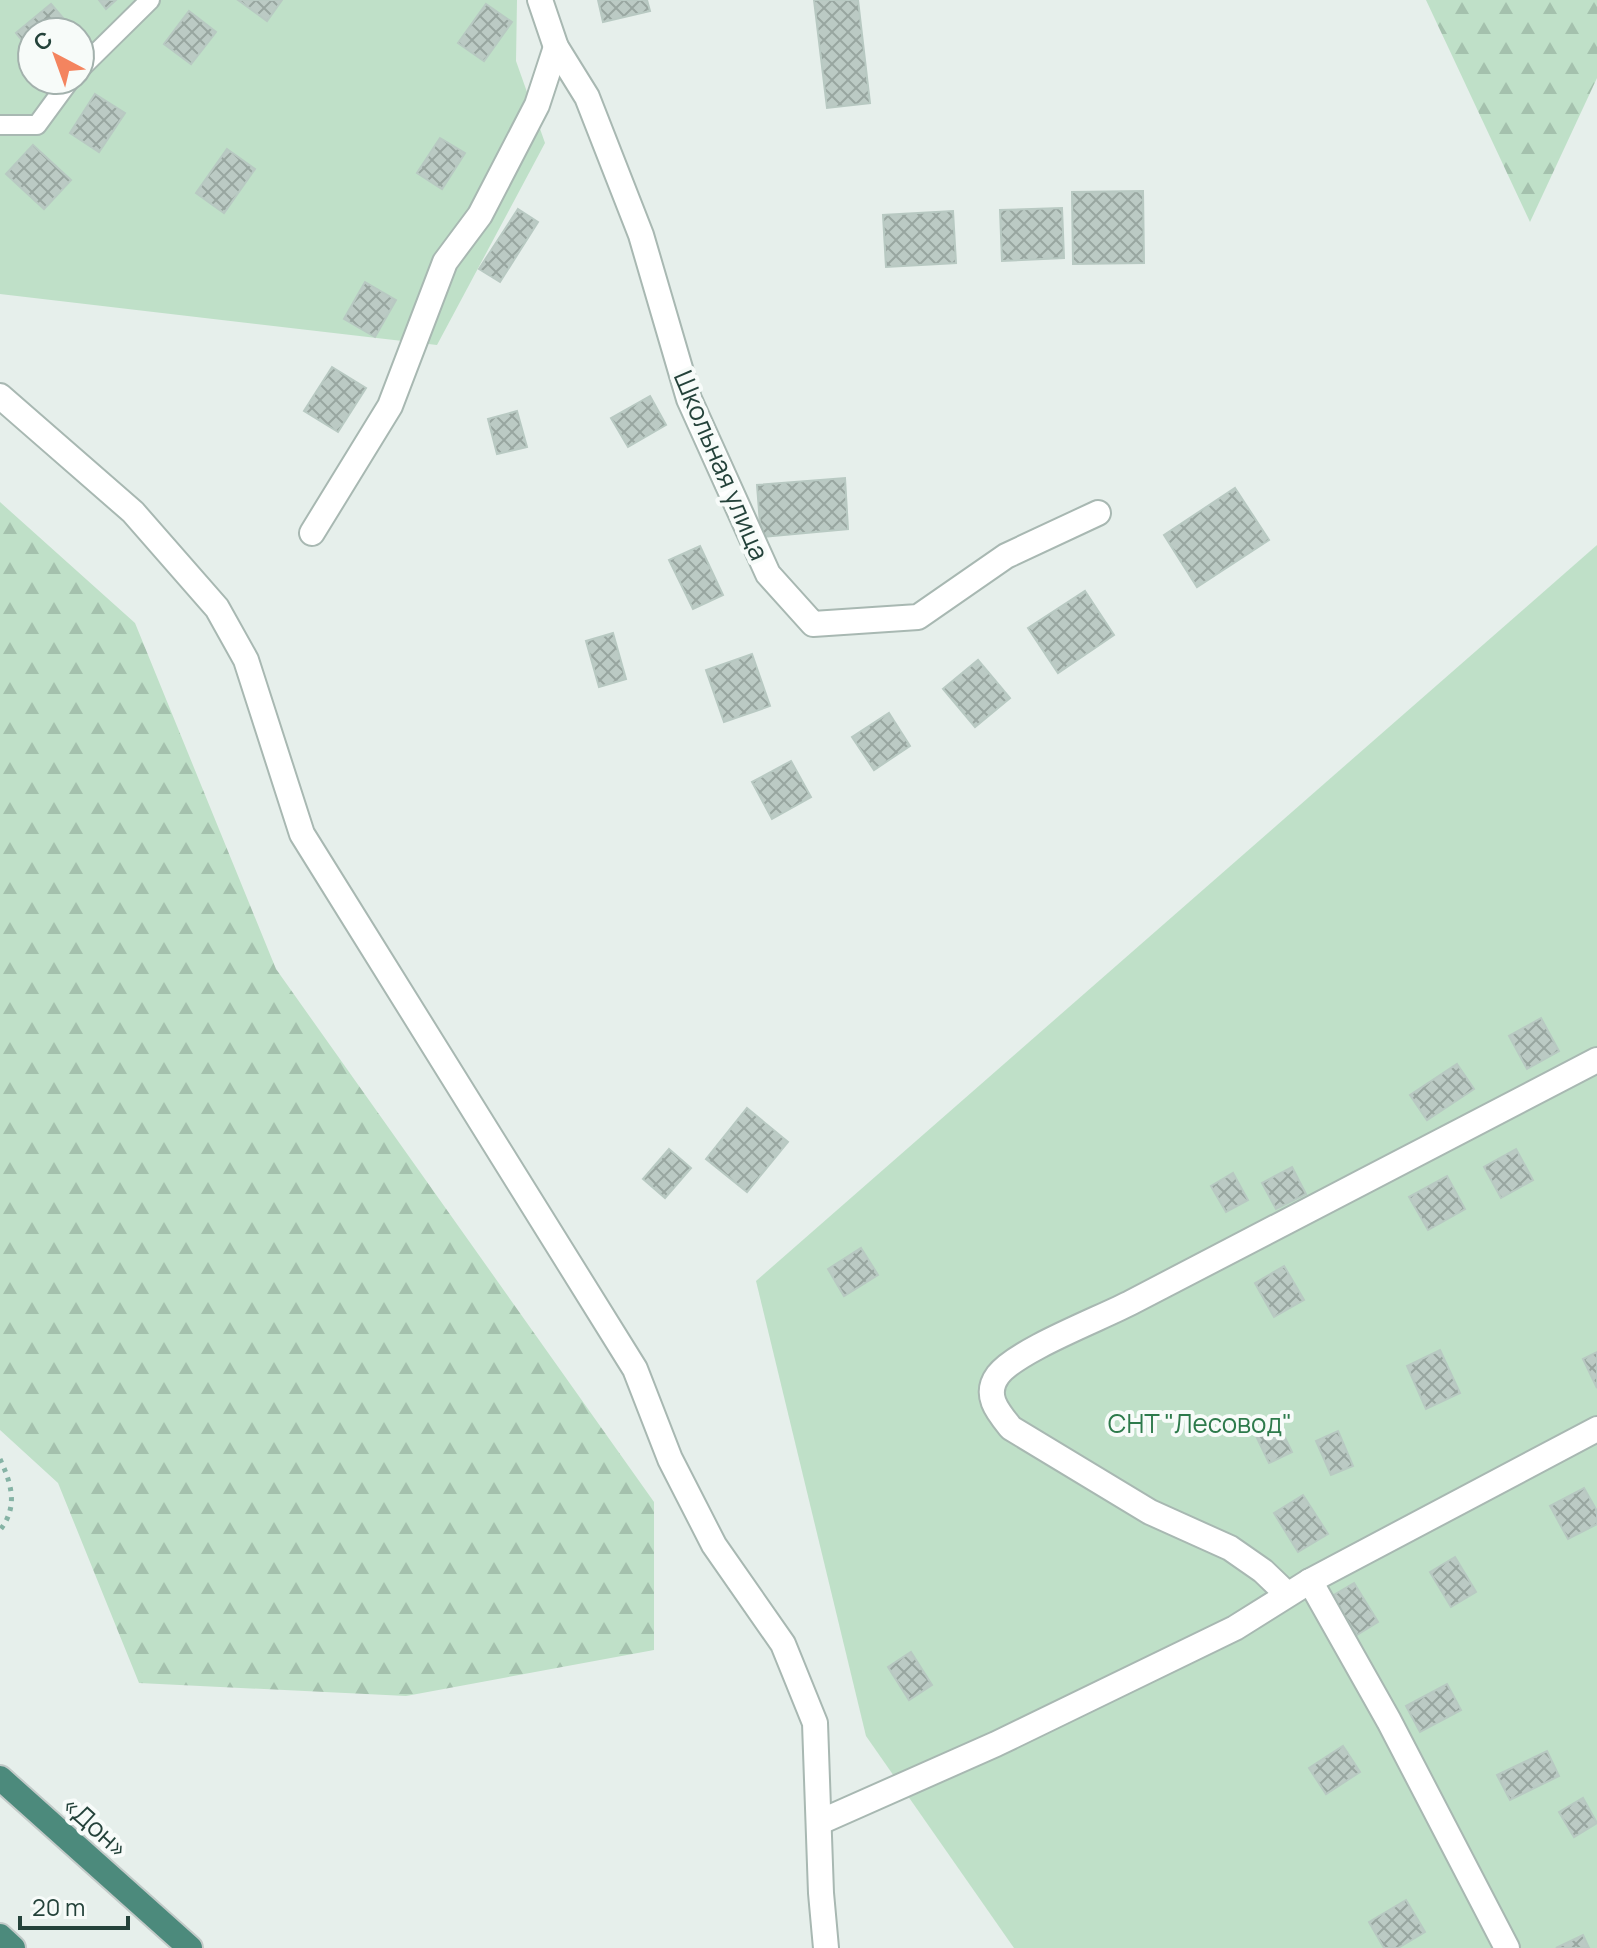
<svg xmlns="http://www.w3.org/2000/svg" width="1597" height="1948" viewBox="0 0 1597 1948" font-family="Manrope,sans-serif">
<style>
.green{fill:#bfe0c8;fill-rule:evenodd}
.forest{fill:url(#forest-firs)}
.building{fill:url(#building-cross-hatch);stroke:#b8c9c2;stroke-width:2}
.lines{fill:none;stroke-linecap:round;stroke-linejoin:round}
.service-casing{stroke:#a8b8b2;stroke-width:22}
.minor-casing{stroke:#a8b8b2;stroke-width:28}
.trunk-casing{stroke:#c2cac8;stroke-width:28}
.path{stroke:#86b3a5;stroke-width:5;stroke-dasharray:4 6;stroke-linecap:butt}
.service{stroke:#fff;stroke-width:18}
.minor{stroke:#fff;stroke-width:24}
.trunk{stroke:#4c8a7c;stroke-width:24}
.labels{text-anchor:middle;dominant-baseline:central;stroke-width:8;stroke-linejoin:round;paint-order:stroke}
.street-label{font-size:26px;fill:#24423a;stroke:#f7fbf9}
.park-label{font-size:26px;fill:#2d7a4b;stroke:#f7fbf9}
</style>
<defs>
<pattern id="forest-firs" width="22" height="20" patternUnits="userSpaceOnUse" patternTransform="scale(2)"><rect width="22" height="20" fill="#bfe0c8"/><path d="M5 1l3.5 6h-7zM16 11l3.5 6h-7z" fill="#a4c1ad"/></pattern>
<pattern id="building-cross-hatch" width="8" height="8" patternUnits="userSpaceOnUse" patternTransform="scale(2)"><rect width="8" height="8" fill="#bbcac4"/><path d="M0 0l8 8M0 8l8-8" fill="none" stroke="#98a6a0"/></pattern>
</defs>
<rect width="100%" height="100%" fill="#e6efeb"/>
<!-- green -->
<g class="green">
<path d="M0,0H517L516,61L545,143L437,345L0,294ZM32,32H80V80H32Z"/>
<path d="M1597,545V1948H1014L866,1736L756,1281Z"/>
</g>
<!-- forest -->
<g class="forest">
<path d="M1426,0H1597V78L1530,222Z"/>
<path d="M0,502L135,623L276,969L654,1502V1650L406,1696L139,1683L58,1483L0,1430Z"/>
</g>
<!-- building -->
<g class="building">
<path d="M99,0H116L106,9Z"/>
<path d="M238,0H282L267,21Z"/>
<path d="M598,0H647L650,11L603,22Z"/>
<path d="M814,0H858L870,103L827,108Z"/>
<path d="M51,4L75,32H32V53L16,33Z"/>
<path d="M486,4L512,22L484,61L458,43Z"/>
<path d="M189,11L216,32L191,64L164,44Z"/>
<path d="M95,94L125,113L99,152L70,133Z"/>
<path d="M440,138L465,153L442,189L417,173Z"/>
<path d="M33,145L71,180L44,209L6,174Z"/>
<path d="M227,149L255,169L224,213L196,193Z"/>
<path d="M1143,191L1144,263L1073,264L1072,192Z"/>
<path d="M1062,208L1064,258L1002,261L1000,210Z"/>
<path d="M518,209L538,222L500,282L479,269Z"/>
<path d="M953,211L956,263L886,267L883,215Z"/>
<path d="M365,282L396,300L375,337L344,319Z"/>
<path d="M332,367L366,388L338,432L304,411Z"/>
<path d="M650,396L666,425L628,447L611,418Z"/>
<path d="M517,411L527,447L497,454L488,419Z"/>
<path d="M845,478L848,529L761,537L757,485Z"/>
<path d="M1235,488L1269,540L1197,587L1164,535Z"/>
<path d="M700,546L723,595L693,609L669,560Z"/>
<path d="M1085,591L1114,635L1058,673L1028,628Z"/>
<path d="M613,633L626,679L599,687L586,641Z"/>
<path d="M752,654L770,706L724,722L706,670Z"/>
<path d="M978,660L1010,698L975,727L943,689Z"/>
<path d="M889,713L910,746L874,770L852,737Z"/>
<path d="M791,761L811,797L772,819L752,782Z"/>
<path d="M1541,1018L1559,1051L1527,1069L1509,1036Z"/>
<path d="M1457,1064L1474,1089L1427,1120L1410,1095Z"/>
<path d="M747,1108L788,1142L747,1192L706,1159Z"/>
<path d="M669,1149L691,1168L665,1198L643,1179Z"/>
<path d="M1516,1149L1533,1180L1501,1198L1484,1167Z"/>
<path d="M1292,1167L1306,1194L1276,1209L1262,1183Z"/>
<path d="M1233,1173L1248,1200L1226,1212L1211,1186Z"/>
<path d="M1447,1176L1465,1209L1428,1230L1409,1197Z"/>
<path d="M861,1248L878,1275L844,1296L828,1269Z"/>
<path d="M1284,1266L1304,1300L1274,1317L1255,1283Z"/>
<path d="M1440,1350L1460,1393L1426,1409L1407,1366Z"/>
<path d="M1597,1352V1388L1583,1359Z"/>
<path d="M1279,1425L1292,1452L1269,1463L1256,1436Z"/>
<path d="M1338,1431L1353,1466L1331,1475L1316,1441Z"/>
<path d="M1584,1488L1597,1511V1524L1568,1539L1550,1506Z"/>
<path d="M1303,1495L1328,1534L1298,1552L1274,1513Z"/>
<path d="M1455,1557L1476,1592L1451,1607L1430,1572Z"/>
<path d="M1354,1583L1378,1622L1357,1635L1332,1596Z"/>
<path d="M911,1652L932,1685L909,1700L888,1667Z"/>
<path d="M1447,1684L1461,1710L1420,1732L1406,1706Z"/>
<path d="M1343,1746L1360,1772L1326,1794L1309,1768Z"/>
<path d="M1547,1751L1559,1776L1510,1800L1497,1775Z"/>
<path d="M1583,1798L1597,1823L1574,1837L1559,1812Z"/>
<path d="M1406,1900L1425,1932L1398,1948H1384L1369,1922Z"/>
<path d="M1583,1935L1589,1948H1556Z"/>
</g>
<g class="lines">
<defs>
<g id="service">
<path d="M80,69L150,0"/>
<path d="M0,125H37L70,80"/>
</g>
<g id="minor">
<path d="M540,0L556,47L587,97L641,235L689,399L768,574L813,624L918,617L1006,556L1098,513"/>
<path d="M0,396L133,512L217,608L246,660L302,834L635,1369L670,1459L714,1545L783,1644L815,1723L821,1893L826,1948"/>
<path d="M312,533L390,406L445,262L480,215L537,105L556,47"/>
<path d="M1310,1581L1389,1721L1507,1948"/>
<path d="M1287,1594L1263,1571L1230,1548L1150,1512L1011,1428C998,1412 983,1395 998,1375C1017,1350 1102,1318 1132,1302C1287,1222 1442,1140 1597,1060"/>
<path d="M820,1822L996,1744L1235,1628L1310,1581L1597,1429"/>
</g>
<g id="trunk">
<path d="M0,1778L190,1948"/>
<path d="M0,1936L13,1948"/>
</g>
</defs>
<!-- service casing -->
<use href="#service" class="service-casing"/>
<!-- minor casing -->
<use href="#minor" class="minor-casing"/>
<!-- trunk casing -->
<use href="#trunk" class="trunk-casing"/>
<!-- path -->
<path class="path" d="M0,1459C11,1483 19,1506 0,1530"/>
<!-- service -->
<use href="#service" class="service"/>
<!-- minor -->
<use href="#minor" class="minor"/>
<!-- trunk -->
<use href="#trunk" class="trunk"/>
</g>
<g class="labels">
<!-- street labels -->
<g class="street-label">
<text transform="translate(722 465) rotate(67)">Школьная улица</text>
<text transform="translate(96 1826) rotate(42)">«Дон»</text>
</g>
<!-- park labels -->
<g class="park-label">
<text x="1200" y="1423">СНТ "Лесовод"</text>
</g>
</g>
<!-- north arrow -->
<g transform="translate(56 56) rotate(319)"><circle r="38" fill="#f7fbf9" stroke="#a3b1ad" stroke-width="2"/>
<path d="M0-6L14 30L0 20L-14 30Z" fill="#f4845f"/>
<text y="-12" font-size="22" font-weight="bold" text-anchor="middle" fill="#24423a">С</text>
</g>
<!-- scale -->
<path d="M20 1916v12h108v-12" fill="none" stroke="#24423a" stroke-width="4"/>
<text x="32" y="1916" font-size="24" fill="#24423a" stroke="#f7fbf9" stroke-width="6" paint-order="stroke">20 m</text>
</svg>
